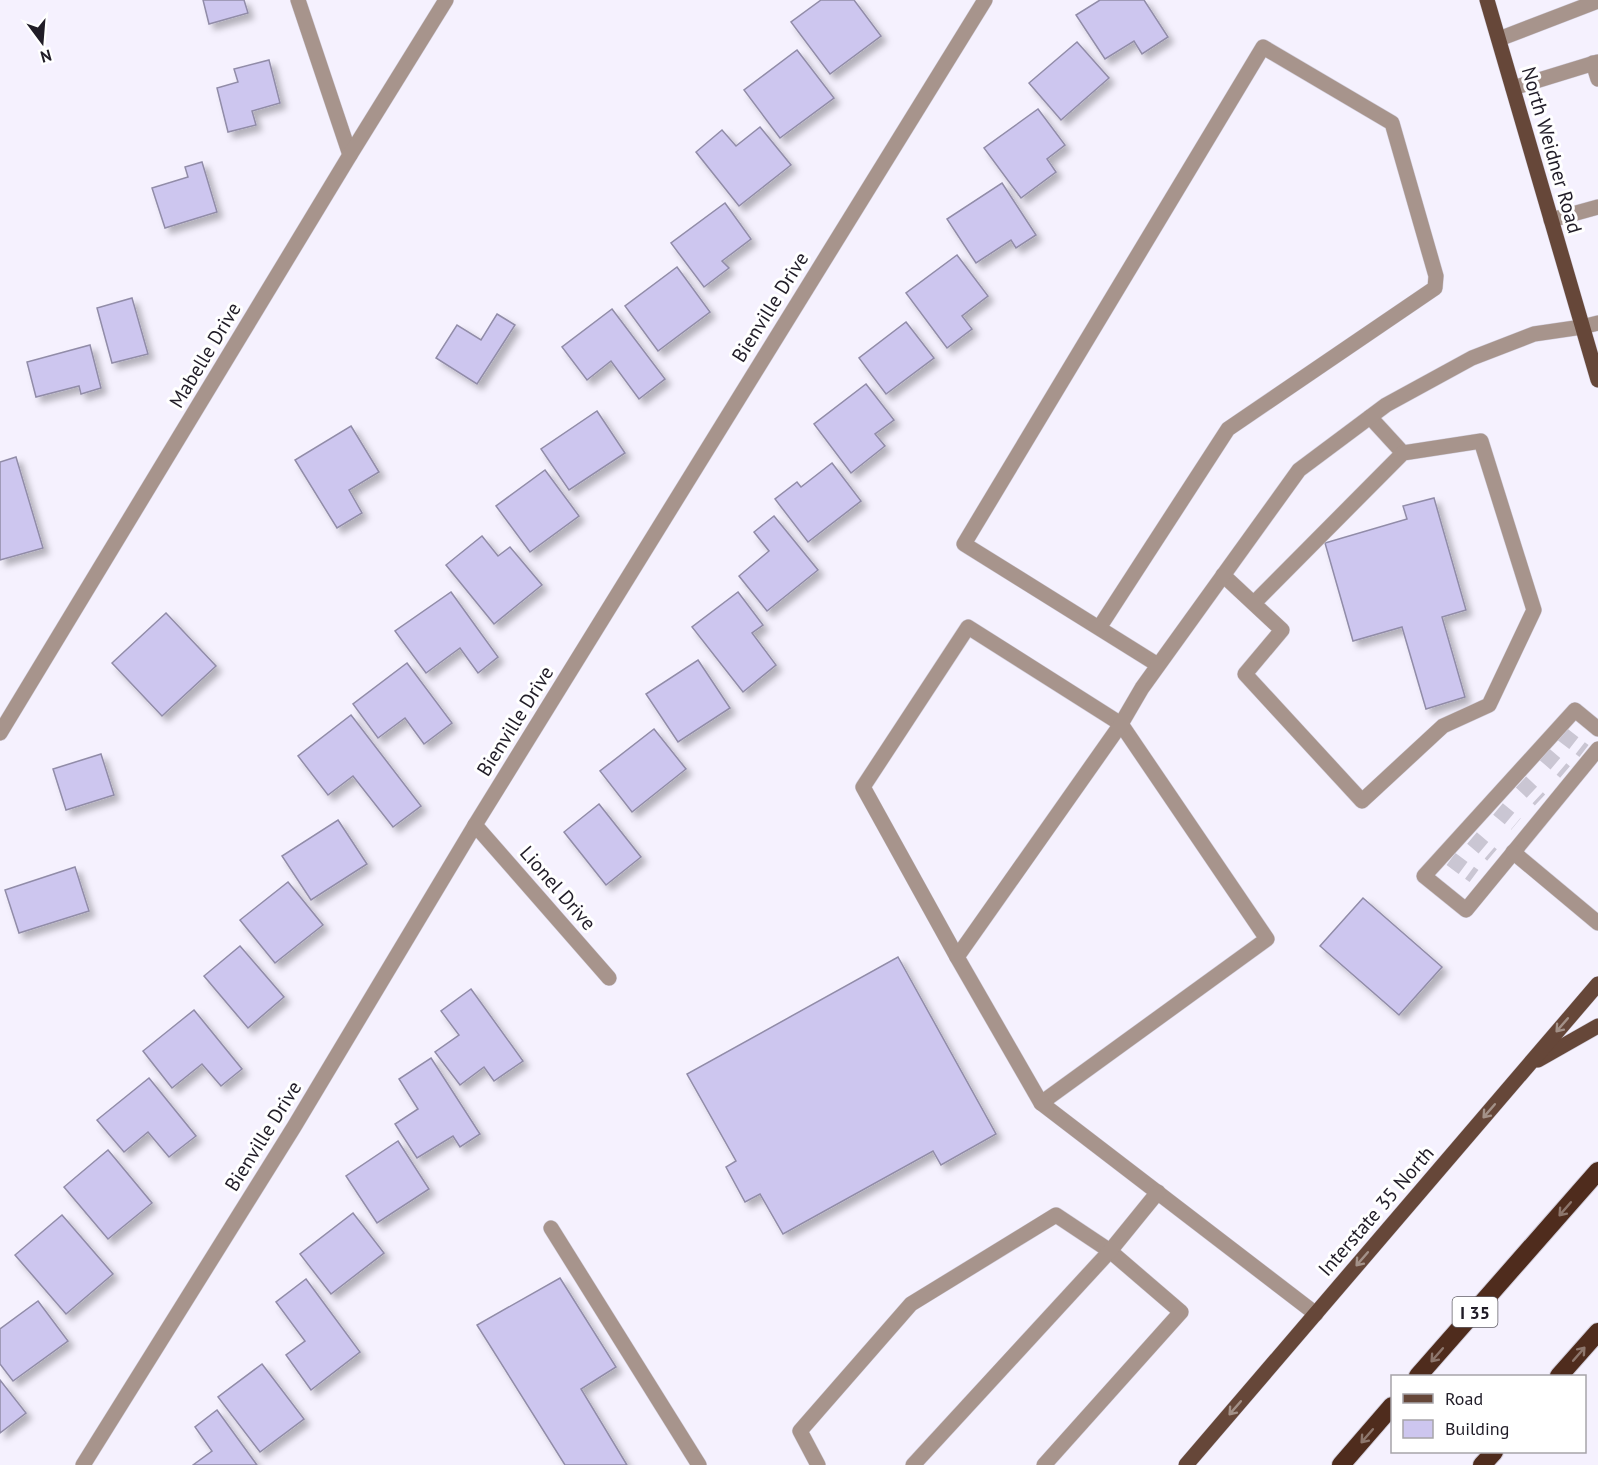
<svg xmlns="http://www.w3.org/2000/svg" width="1598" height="1465" viewBox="0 0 1598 1465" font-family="'PT Sans',sans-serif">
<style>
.building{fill:#cdc6ef;stroke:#918ca8;stroke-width:1.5;filter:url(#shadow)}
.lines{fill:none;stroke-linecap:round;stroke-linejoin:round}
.minor-tunnel{stroke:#cac6d3;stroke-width:15;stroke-dasharray:15 8;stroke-linecap:butt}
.minor-casing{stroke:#d3cfdc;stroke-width:16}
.major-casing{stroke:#d3cfdc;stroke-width:16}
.highway-casing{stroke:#d3cfdc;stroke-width:20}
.minor{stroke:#a7948c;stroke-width:15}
.major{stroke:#664739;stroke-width:15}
.highway{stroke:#4f2c1d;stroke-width:18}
.oneway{stroke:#a39188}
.oneway2{stroke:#8d766c}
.labels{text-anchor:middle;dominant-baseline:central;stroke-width:6;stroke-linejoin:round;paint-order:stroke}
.shield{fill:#fff;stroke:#636068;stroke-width:1.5}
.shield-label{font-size:18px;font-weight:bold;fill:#201c27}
.street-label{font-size:20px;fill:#201c27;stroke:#fff}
</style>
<defs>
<filter id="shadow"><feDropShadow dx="5.5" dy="5.5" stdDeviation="3" flood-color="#0004"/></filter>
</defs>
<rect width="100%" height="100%" fill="#f5f1fe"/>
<!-- building -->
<g class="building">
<path d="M203,0H244L248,13L209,24Z"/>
<path d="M821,0H854L881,36L830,74L791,22Z"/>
<path d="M1100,0H1144L1168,37L1142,54L1134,41L1105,59L1076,15Z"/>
<path d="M1077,42L1109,78L1061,120L1029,83Z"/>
<path d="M797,50L834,98L780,138L744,90Z"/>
<path d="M269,60L280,103L252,111L256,125L228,132L217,88L238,82L234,69Z"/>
<path d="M1038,109L1065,145L1047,159L1056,172L1021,198L984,148Z"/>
<path d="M760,127L791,165L739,206L696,152L722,130L736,146Z"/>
<path d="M202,162L217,212L165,228L152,188L188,177L185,167Z"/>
<path d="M1002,183L1036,235L1016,248L1011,240L976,263L947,219Z"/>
<path d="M725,203L751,239L722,261L729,268L704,287L671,243Z"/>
<path d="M957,255L988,296L962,316L972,329L947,348L906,293Z"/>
<path d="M677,267L710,312L658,351L625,306Z"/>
<path d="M132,298L148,354L112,363L97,308Z"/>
<path d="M612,309L665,379L639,399L611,361L587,380L562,347Z"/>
<path d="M497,314L515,325L477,384L436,358L457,325L481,340Z"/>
<path d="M906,322L934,358L886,394L859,358Z"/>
<path d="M90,345L101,388L81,394L79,386L36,397L27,362Z"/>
<path d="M866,384L894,420L875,434L885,446L851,473L814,424Z"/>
<path d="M597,411L625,453L569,490L541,449Z"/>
<path d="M351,426L379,472L349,490L362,513L337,528L295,460Z"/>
<path d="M16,457L43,548L0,560V462Z"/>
<path d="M832,463L861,501L808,542L775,499L797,482L801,487Z"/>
<path d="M545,470L579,516L530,552L496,506Z"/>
<path d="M1434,498L1466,610L1442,617L1465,697L1426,709L1402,627L1353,641L1325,543L1407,519L1403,506Z"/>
<path d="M774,516L818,570L767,611L739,576L769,551L754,532Z"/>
<path d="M482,536L498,556L510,547L542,585L494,624L446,565Z"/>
<path d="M451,592L498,657L478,673L460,648L426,673L395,631Z"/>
<path d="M738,592L763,625L752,633L776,665L743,692L692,627Z"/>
<path d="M166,613L216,666L162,716L112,663Z"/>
<path d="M698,660L730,708L678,742L646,694Z"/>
<path d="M407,663L452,723L424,744L405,718L378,738L353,704Z"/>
<path d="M351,715L421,806L393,827L353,776L328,795L298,756Z"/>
<path d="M654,729L686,769L632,812L600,771Z"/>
<path d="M101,754L114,795L66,810L53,769Z"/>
<path d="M599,804L641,857L606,885L564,832Z"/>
<path d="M338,820L367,864L311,900L282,856Z"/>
<path d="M75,867L89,911L19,933L5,890Z"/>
<path d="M288,882L323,925L275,963L240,920Z"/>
<path d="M1363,898L1442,967L1399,1015L1320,946Z"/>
<path d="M240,946L284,997L248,1028L204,976Z"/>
<path d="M898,957L996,1134L941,1165L933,1151L783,1234L760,1194L745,1202L726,1167L736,1161L687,1074Z"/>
<path d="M471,989L523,1061L494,1081L484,1067L460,1085L435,1052L459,1035L441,1011Z"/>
<path d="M194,1010L242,1069L221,1086L202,1064L172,1088L143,1051Z"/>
<path d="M431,1058L480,1134L460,1147L453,1136L417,1158L395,1124L418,1109L399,1079Z"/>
<path d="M149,1078L196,1136L169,1157L148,1132L124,1152L97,1120Z"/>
<path d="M398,1141L429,1189L377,1223L346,1176Z"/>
<path d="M108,1150L152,1203L108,1239L64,1187Z"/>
<path d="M353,1213L384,1253L331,1294L300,1254Z"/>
<path d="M62,1215L113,1274L66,1314L15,1255Z"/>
<path d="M560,1278L616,1367L581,1389L627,1465H565L477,1325Z"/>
<path d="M306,1279L360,1352L311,1390L286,1355L305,1341L276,1302Z"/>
<path d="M38,1301L68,1341L13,1381L0,1364V1329Z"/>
<path d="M262,1364L304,1419L260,1452L218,1397Z"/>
<path d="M0,1380L26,1413L0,1433Z"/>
<path d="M217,1410L257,1465H193L212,1451L195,1427Z"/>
</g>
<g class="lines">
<!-- minor-tunnel -->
<g class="minor-tunnel">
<path d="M1562,734L1584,751"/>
<path d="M1544,754L1565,772"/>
<path d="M1521,782L1540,800"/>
<path d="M1498,809L1516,824"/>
<path d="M1472,838L1492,855"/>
<path d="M1451,859L1474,876"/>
</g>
<defs>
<g id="minor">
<path d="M298,0L350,155"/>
<path d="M1499,39L1598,1"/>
<path d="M1593,63L1598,79"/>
<path d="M1513,88L1598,62"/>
<path d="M1551,220L1598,207"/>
<path d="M1370,417L1403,453"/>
<path d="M1223,575L1282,630L1245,674L1362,801L1443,726L1489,705L1534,610L1481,441L1403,453L1254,603"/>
<path d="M1099,628L1228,429L1435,288L1436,276L1392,123L1263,47L964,544L1158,665"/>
<path d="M1598,729L1575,710L1424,876L1466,910L1598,749"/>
<path d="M0,733L350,155L446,0"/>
<path d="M475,825L609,978"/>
<path d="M1513,852L1598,923"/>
<path d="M957,957L863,787L968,627L1121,724L1267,939L1041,1103"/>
<path d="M551,1228L699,1465"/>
<path d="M1316,1314L1041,1103L957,957L1121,724L1142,688L1299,470L1386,405L1472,358L1534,334L1582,327L1598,323"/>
<path d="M83,1465L294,1127L475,825L985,0"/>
<path d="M818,1465L800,1431L911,1304L1056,1215L1110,1251L1181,1312L1044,1465"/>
<path d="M913,1465L1110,1251L1158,1192"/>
</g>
<g id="major">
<path d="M1487,0L1598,380"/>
<path d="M1538,1060L1598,1026"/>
<path d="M1186,1465L1598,984"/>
</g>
<g id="highway">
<path d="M1418,1376L1598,1171"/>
<path d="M1559,1376L1598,1332"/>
<path d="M1341,1465L1392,1406"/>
<path d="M1482,1465L1494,1452"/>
</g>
</defs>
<!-- minor casing -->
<use href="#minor" class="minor-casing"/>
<!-- major casing -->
<use href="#major" class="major-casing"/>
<!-- highway casing -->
<use href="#highway" class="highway-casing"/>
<!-- minor -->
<use href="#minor" class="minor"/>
<!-- major -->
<use href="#major" class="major"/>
<!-- highway -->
<use href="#highway" class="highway"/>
</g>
<!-- one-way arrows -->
<defs><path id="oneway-shaft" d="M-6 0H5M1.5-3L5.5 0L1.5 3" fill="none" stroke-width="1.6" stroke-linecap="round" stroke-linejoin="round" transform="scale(1.5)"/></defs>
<g class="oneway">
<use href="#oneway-shaft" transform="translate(1562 1025) rotate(131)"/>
<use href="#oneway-shaft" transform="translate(1489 1111) rotate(131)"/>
<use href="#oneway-shaft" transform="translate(1362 1259) rotate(131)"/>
<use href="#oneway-shaft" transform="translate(1235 1408) rotate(131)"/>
</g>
<g class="oneway2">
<use href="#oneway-shaft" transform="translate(1565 1209) rotate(131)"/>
<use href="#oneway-shaft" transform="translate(1579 1354) rotate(-49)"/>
<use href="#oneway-shaft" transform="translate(1437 1355) rotate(131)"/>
<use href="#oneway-shaft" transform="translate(1367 1436) rotate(131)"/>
</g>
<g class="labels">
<!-- shield labels -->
<rect class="shield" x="1452.5" y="1297" width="45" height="30" rx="4.5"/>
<g class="shield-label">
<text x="1475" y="1312">I 35</text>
</g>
<!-- street labels -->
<g class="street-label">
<text transform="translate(1552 150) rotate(74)">North Weidner Road</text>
<text transform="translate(770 307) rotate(-58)">Bienville Drive</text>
<text transform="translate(205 355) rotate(-59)">Mabelle Drive</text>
<text transform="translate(515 721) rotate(-58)">Bienville Drive</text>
<text transform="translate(558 888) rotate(49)">Lionel Drive</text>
<text transform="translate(263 1136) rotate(-58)">Bienville Drive</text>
<text transform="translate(1376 1211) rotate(-49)">Interstate 35 North</text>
</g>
</g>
<!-- legend -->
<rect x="1391" y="1375" width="195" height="78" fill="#ffffff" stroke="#a6a4a9" stroke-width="1.5"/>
<rect x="1403" y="1394" width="30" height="9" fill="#664739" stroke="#a6a4a9" stroke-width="1.5"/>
<text x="1445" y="1405" font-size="18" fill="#201c27">Road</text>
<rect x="1403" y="1420" width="30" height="18" fill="#cdc6ef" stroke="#a6a4a9" stroke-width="1.5"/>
<text x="1445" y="1435" font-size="18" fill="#201c27">Building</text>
<!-- north arrow -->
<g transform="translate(42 42) rotate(164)" stroke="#ffffff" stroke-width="4.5" paint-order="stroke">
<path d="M0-4.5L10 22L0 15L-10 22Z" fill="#201c27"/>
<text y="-9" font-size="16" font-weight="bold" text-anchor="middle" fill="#201c27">N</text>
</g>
</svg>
